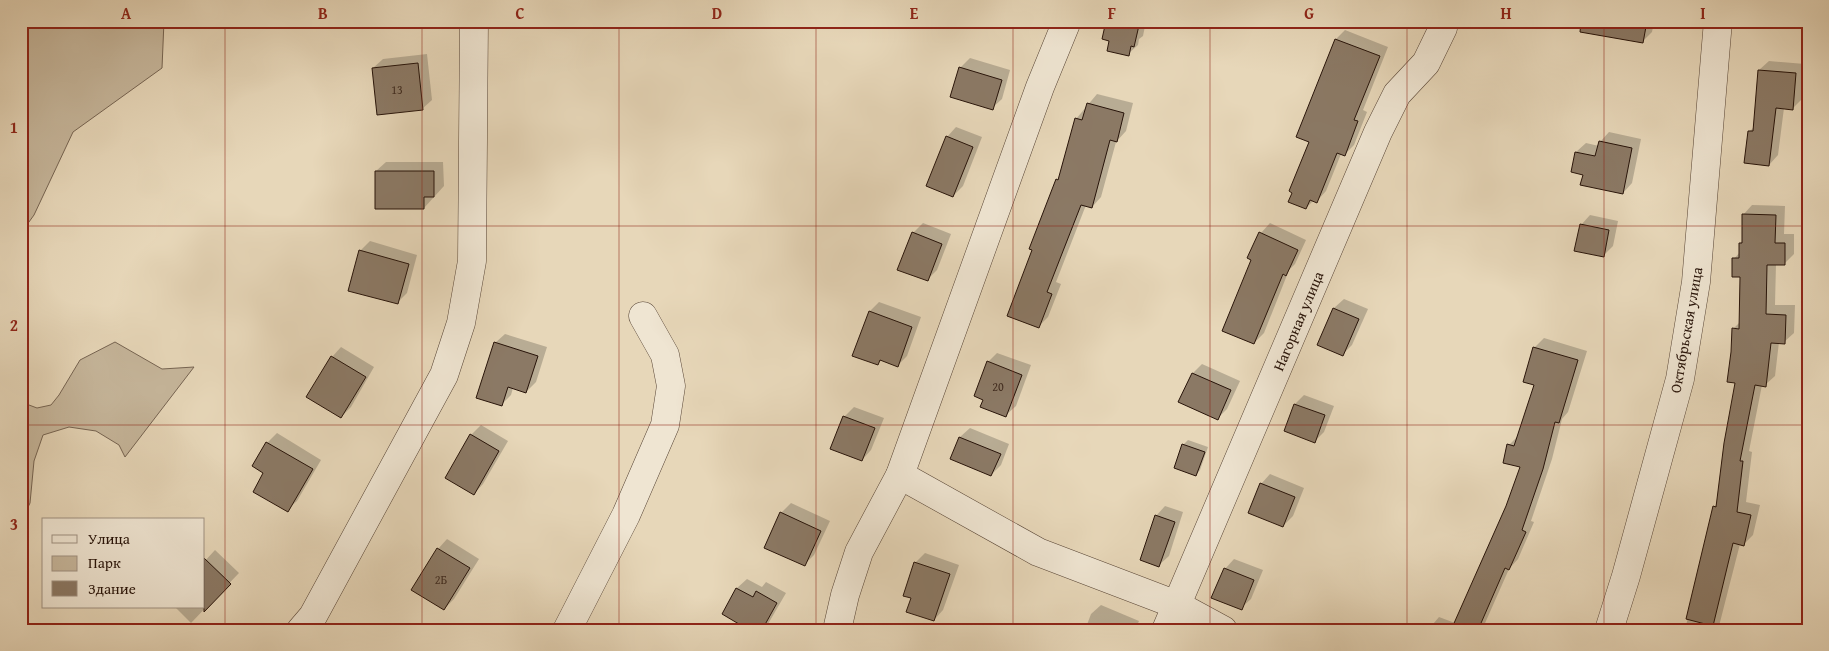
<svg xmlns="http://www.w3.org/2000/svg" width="1829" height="651" viewBox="0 0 1829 651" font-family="'Gentium Book Plus',serif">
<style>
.green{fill:#c6b69b;stroke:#766452}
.shadow{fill:#0003}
.building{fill:#8b7965;stroke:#271309}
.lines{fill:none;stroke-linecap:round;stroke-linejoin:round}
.minor-casing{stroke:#574435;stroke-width:29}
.minor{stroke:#efe5d2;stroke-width:28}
.grid{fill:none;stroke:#8f2418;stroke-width:1;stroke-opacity:0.55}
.labels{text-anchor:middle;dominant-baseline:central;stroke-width:4;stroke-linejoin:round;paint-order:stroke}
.number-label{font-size:12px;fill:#402c20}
.street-label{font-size:15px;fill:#271309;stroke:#efe5d2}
.neatline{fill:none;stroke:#8f2418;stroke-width:2}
.grid-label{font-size:16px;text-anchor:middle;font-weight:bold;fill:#8f2418}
</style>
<rect width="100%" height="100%" fill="#e7d7b9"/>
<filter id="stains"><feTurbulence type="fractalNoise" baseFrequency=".004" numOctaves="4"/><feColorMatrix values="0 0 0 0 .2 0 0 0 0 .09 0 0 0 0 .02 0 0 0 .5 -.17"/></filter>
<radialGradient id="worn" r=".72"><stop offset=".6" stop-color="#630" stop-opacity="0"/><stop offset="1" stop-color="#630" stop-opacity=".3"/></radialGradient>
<!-- green -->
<g class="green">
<path d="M21,21H164L162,68L73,132L34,215L21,233Z"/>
<path d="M115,342L162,369L194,367L125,457L119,445L96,431L69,427L43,435L34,461L30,503L21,522V402L37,408L51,405L59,395L80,360Z"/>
</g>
<!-- shadow -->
<g class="shadow">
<path d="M370,21H410L372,28Z"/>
<path d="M981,21H1002L998,26Z"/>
<path d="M1107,21H1146L1143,36L1139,39L1138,45L1128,54L1110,40Z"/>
<path d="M1596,21H1654L1652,32L1643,41Z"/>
<path d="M1345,30L1388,47L1363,110L1367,112L1354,145L1344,155L1341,154L1326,191L1317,201L1314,200L1306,208L1311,142L1336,39Z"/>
<path d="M427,54L432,100L422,109L373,68L383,59Z"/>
<path d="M970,58L1010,70L1002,99L992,108L960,68Z"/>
<path d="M1769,61L1805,64L1802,99L1792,109L1784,108L1778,155L1769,165L1750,131L1754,127L1759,70Z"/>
<path d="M1097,94L1133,103L1126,131L1116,142L1101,197L1092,207L1086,205L1056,282L1061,284L1048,317L1039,326L1033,249L1057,180L1061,176L1076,119Z"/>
<path d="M956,127L982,137L963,186L953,196L947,137Z"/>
<path d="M1609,132L1641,139L1632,183L1623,193L1584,174L1576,152L1586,143L1599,146L1600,142Z"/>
<path d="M386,162H443L444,186L424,208L376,171Z"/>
<path d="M1752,205L1785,206L1784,234H1794V254L1784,264H1776L1775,305H1795L1794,333L1784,342H1779L1775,376L1765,385H1762L1749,451L1752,452L1746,502L1760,505L1753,535L1744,544H1740L1718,630H1685L1714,507L1718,503L1737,382L1733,352V329L1740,322L1742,276L1734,259L1740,252V243L1743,241V215Z"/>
<path d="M1590,215L1618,221L1613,246L1603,256L1581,225Z"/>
<path d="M923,223L951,234L937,270L927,280L913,233Z"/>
<path d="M1270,223L1306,240L1295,264L1289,270L1264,333L1254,343L1252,259L1261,233Z"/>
<path d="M370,241L417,255L407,293L397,303L360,251Z"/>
<path d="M1344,299L1368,309L1352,345L1343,354L1319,344L1334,308Z"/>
<path d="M879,302L921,317L907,356L898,365L882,360L877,364L854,355L870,311Z"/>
<path d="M505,334L547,347L536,382L526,392L513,388L511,395L501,405L495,343Z"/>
<path d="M1544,338L1587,351L1568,412L1562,419L1552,459L1531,521L1534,522L1518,559L1509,569L1482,630H1428L1439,617L1455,623L1508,506L1521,466L1509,445L1518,436L1535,384L1534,348Z"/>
<path d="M341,347L374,367L351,407L341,417L332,357Z"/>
<path d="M997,353L1031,365L1016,406L1006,415L984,399L988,362Z"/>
<path d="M1202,364L1240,381L1227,409L1218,418L1193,373Z"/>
<path d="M1304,395L1334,406L1324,432L1315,441L1295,404Z"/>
<path d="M854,407L884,418L871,450L862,460L832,449L845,416Z"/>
<path d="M481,425L508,441L483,484L474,494L471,435Z"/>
<path d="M970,428L1009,444L1001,465L991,475L952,458L960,437Z"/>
<path d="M277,433L321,460L297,501L287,510L265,473L267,443Z"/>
<path d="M1188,440L1208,447L1200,470L1196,475L1183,445Z"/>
<path d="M1270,474L1304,488L1293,516L1283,526L1261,484Z"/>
<path d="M791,503L830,521L814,555L804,565L781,513Z"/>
<path d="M1165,506L1183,512L1169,556L1159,565L1156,516Z"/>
<path d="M447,539L479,559L454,599L444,609L438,549Z"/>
<path d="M215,550L239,573L191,623L175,607H204V562Z"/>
<path d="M925,553L959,565L943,610L934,620L912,598L915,563Z"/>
<path d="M1234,559L1263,570L1251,599L1241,608L1225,569Z"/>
<path d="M747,579L762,587L766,582L786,593L768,624L762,630H752L723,614L737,588Z"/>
<path d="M1101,605L1139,621L1135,630H1085L1091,614Z"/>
</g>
<!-- building -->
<g class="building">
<path d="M1106,21H1140L1134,47L1131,46L1129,56L1107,51L1109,41L1102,39Z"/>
<path d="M1581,21H1647L1643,43L1580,32Z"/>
<path d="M1335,39L1380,56L1354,120L1358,121L1345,156L1337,153L1317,203L1310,200L1306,209L1288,202L1292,193L1289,191L1309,142L1296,137Z"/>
<path d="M418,63L423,110L377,115L372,68Z"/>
<path d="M959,67L1002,80L993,110L950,97Z"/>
<path d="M1758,70L1796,73L1793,110L1776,108L1769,166L1744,163L1748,131H1753Z"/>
<path d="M1087,103L1124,113L1117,142L1110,140L1092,208L1081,205L1047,292L1052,294L1039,328L1007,316L1032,250L1029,249L1056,179L1058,180L1075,118L1082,120Z"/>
<path d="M946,136L973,147L953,197L926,186Z"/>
<path d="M1599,141L1632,148L1623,194L1580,185L1583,175L1571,172L1575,152L1595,156Z"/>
<path d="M375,171H434V197H424V209H375Z"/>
<path d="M1742,214L1776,215L1775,243H1785V265H1767L1766,314L1786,315L1785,344L1771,343L1766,387L1755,385L1740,461H1743L1737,512L1751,515L1744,546L1733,543L1713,626L1686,619L1713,506L1716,507L1724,443L1735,383L1727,382L1731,352L1732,328L1739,329L1740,277H1732V258H1739V243H1742Z"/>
<path d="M1580,224L1609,230L1604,257L1574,251Z"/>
<path d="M912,232L942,244L928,281L897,270Z"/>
<path d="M1259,232L1298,250L1286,276L1283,274L1254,344L1222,331L1251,260L1247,258Z"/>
<path d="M359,250L409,264L398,304L348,291Z"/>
<path d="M1333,308L1359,319L1343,356L1317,345Z"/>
<path d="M869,311L912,327L898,367L880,360L878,365L852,356Z"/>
<path d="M494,342L538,356L526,393L508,387L502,406L476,398Z"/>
<path d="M1533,347L1578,360L1559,423L1555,422L1543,469L1522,530L1526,532L1509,570L1505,568L1478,630H1451L1506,506L1520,467L1503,463L1507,444L1514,446L1534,385L1523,382Z"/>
<path d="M331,356L366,377L341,418L306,397Z"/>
<path d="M987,361L1022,375L1006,417L980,407L983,400L974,396Z"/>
<path d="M1192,373L1231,390L1218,420L1178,402Z"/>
<path d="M1294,404L1325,415L1315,443L1284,431Z"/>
<path d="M843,416L875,428L862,461L830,449Z"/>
<path d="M470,434L499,451L474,495L445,478Z"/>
<path d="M959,437L1001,454L991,476L950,459Z"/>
<path d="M266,442L313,469L288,512L253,492L263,473L252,466Z"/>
<path d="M1182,444L1205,452L1196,476L1174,468Z"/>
<path d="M1260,483L1295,497L1283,527L1248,513Z"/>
<path d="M780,512L821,531L805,566L764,548Z"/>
<path d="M1155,515L1175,522L1159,567L1140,560Z"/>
<path d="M437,548L470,568L444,610L411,590Z"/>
<path d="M204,558L231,584L204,612Z"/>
<path d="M914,562L950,574L934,621L906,612L911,598L903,596Z"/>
<path d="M1224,568L1254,580L1242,610L1211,598Z"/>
<path d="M736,588L753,597L756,591L777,603L762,630H749L722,614Z"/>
</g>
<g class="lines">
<defs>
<g id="minor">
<path d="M900,475L1038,552L1177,605L1223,630"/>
<path d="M301,630L313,616L444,375L461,323L472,261L474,21"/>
<path d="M567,630L626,515L665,425L671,386L665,355L643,316"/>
<path d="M837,630L845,595L859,552L900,475L1040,87L1067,21"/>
<path d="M1166,630L1378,132L1397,94L1426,63L1443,28L1444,21"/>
<path d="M1609,630L1626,576L1680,379L1696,282L1718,21"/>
</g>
</defs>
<!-- minor casing -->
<use href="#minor" class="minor-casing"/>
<!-- minor -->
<use href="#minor" class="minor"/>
</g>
<!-- grid -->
<path class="grid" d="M225,21V630M422,21V630M619,21V630M816,21V630M1013,21V630M1210,21V630M1407,21V630M1604,21V630M21,226H1808M21,425H1808"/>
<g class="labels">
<!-- number labels -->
<g class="number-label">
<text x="397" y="89">13</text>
<text x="998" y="386">20</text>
<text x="441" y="579">2Б</text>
</g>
<!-- street labels -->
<g class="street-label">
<text transform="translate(1298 321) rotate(-67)">Нагорная улица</text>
<text transform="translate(1686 330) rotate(-80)">Октябрьская улица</text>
</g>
</g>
<!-- margin -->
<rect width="1829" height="651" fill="none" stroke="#e7d7b9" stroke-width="55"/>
<!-- legend -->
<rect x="42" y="518" width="162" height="90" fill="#efe5d2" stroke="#9f9182"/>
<rect x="52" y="535" width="25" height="8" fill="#efe5d2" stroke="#9f9182"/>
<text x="88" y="544" font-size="15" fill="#271309">Улица</text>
<rect x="52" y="556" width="25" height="15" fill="#c6b69b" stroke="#9f9182"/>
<text x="88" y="568" font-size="15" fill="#271309">Парк</text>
<rect x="52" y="581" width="25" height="15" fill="#8b7965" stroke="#9f9182"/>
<text x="88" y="594" font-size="15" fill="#271309">Здание</text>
<rect x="28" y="28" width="1774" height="596" class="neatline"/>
<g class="grid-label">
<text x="126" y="19">A</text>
<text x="323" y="19">B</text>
<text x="520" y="19">C</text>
<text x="717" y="19">D</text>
<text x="914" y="19">E</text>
<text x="1112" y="19">F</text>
<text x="1309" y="19">G</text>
<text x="1506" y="19">H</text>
<text x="1703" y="19">I</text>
<text x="14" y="133">1</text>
<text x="14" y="331">2</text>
<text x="14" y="530">3</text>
</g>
<rect width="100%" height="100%" filter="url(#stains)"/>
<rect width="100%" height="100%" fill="url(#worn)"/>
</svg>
